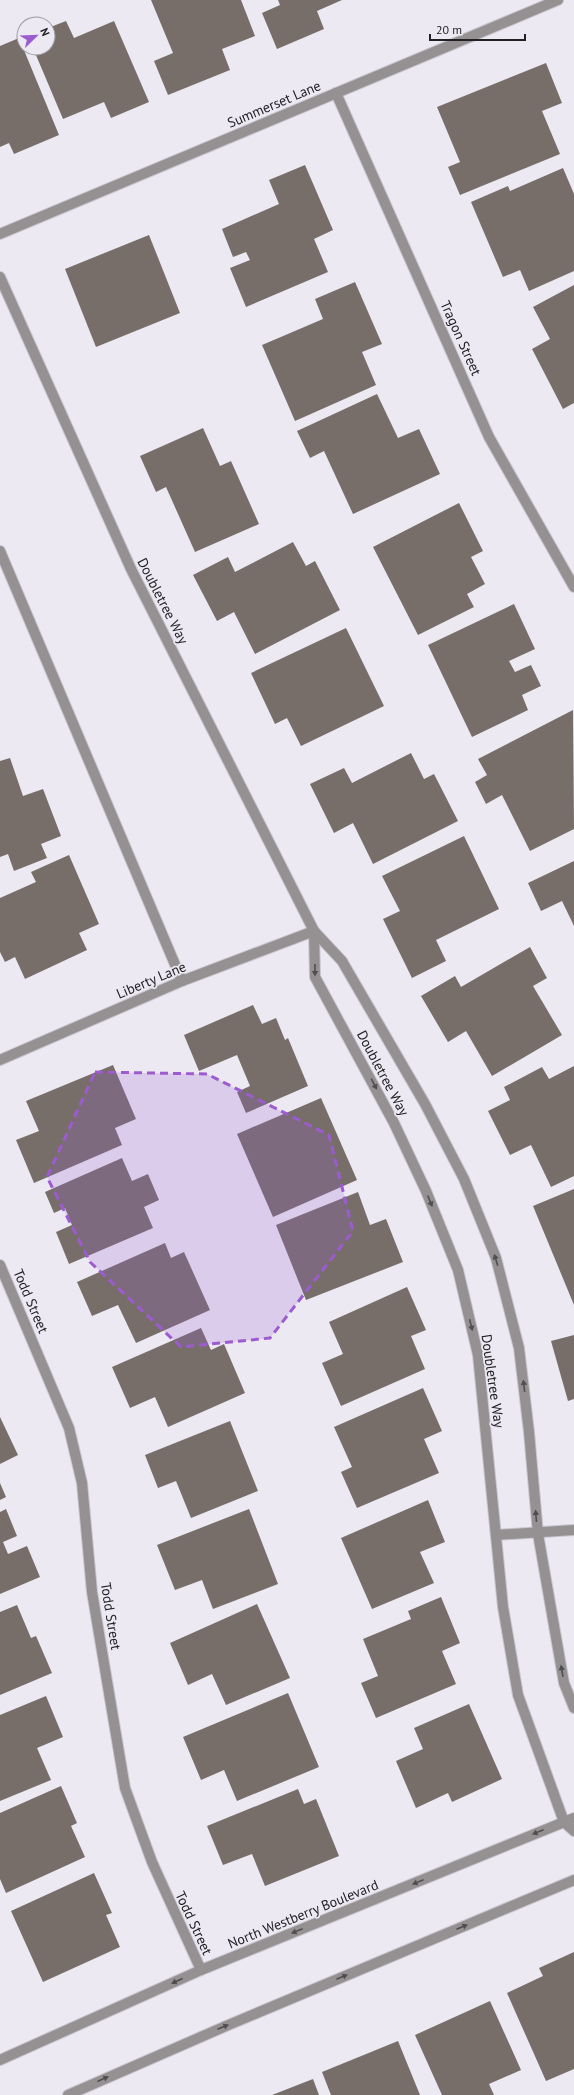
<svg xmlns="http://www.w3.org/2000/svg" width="574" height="2095" viewBox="0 0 574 2095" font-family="'PT Sans',sans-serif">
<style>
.building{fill:#776e69}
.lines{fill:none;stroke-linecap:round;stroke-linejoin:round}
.minor-casing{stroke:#c7c5ce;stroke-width:12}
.minor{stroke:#959091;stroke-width:10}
.oneway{fill:#4f4d4f}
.marked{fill:#9d5bd0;fill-opacity:0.2;stroke:#9d5bd0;stroke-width:3;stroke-dasharray:8 5;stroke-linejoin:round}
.labels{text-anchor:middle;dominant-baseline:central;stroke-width:3.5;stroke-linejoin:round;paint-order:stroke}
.street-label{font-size:14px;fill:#212023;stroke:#ece9f3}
</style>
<rect width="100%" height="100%" fill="#ece9f3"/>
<!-- building -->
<g class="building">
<path d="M151,0H241L255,36L222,49L230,70L168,95L154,61L173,53Z"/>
<path d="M278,0H342L317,11L324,29L277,49L262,13L280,5Z"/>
<path d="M66,21L74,38L114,21L149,102L111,118L104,102L63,119L33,48H48V28Z"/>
<path d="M19,38L59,135L14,154L9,143L0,147V46Z"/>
<path d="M546,63L562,103L542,111L560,154L460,195L448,167L460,162L437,107Z"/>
<path d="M305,165L333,230L314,239L328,272L246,307L230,268L250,260L246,252L233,257L222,229L279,204L269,180Z"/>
<path d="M563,168L574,194V271L529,291L520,270L503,277L471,202L508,186L510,191Z"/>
<path d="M149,235L180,313L96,347L65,269Z"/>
<path d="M355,282L382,344L362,352L376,385L295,421L262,345L323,319L315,299Z"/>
<path d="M574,285V403L563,409L532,349L550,339L533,307Z"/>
<path d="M377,394L398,438L419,429L440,474L353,514L324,451L310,458L297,431Z"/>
<path d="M203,428L220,466L231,461L259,524L195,552L166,487L156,492L140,456Z"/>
<path d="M459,503L483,551L471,557L485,584L467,594L474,607L418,635L373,547Z"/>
<path d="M293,542L306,566L315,561L340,610L255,654L234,612L217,621L193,575L228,557L235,572Z"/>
<path d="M514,604L535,649L509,661L515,672L531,665L541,686L522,695L528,710L472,737L428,645Z"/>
<path d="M346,628L384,706L301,746L287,718L275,724L251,673Z"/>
<path d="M573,710L574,829L530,851L502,795L486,804L475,782L487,775L478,759Z"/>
<path d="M411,753L424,779L434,774L458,821L373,864L353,823L334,833L310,784L344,768L352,783Z"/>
<path d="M10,758L23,796L43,789L61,836L41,844L47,858L14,871L8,854L0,857V761Z"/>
<path d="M464,836L499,909L436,940L446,961L412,978L383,919L400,911L382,876Z"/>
<path d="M69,855L99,924L79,933L87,950L25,979L15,957L5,962L0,952V898L36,882L31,872Z"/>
<path d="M574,861V926L562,901L541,911L528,883Z"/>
<path d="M530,947L547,978L533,986L562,1035L492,1076L466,1031L448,1042L421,996L455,976L461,987Z"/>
<path d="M253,1005L262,1024L276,1018L285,1040L288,1038L308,1086L246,1113L237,1092L250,1086L237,1055L199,1071L184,1035Z"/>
<path d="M113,1065L136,1119L115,1128L122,1145L34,1183L16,1140L39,1131L26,1101Z"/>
<path d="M574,1066V1176L551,1187L531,1145L510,1155L488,1111L510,1100L504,1087L542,1067L549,1079Z"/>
<path d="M321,1098L357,1180L273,1217L237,1134Z"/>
<path d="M122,1158L132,1181L148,1174L159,1200L144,1207L153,1228L69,1264L56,1232L72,1225L65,1208L54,1213L45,1192Z"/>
<path d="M574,1189V1305L533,1206Z"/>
<path d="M358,1192L370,1225L386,1219L403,1262L306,1300L276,1225Z"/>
<path d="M165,1243L171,1258L184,1252L210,1310L136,1343L118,1305L92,1316L77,1282Z"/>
<path d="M407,1287L426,1330L411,1336L425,1369L341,1406L322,1363L343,1354L329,1322Z"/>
<path d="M201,1328L211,1350L224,1344L245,1393L168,1427L155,1397L130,1408L112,1367Z"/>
<path d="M574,1335V1399L568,1401L551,1341Z"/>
<path d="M423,1388L442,1431L424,1439L439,1473L357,1508L341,1472L352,1467L334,1427Z"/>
<path d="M0,1417L18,1455L0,1464Z"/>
<path d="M230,1421L258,1491L191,1518L176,1481L158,1488L145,1455Z"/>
<path d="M0,1483L6,1497L0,1500Z"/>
<path d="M428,1500L445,1542L420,1552L434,1583L372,1609L341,1538Z"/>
<path d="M6,1509L17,1536L3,1542L8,1554L27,1546L40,1577L0,1594V1512Z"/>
<path d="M249,1509L278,1584L213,1609L202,1580L175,1590L157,1545Z"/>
<path d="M441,1597L460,1643L442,1651L456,1684L376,1718L361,1683L378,1676L363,1639L411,1619L408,1611Z"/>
<path d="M257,1604L290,1678L226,1705L212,1674L188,1685L170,1643Z"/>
<path d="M17,1605L31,1638L36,1636L52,1673L0,1695V1612Z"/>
<path d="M288,1693L319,1767L237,1801L224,1770L201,1780L183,1737Z"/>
<path d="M46,1696L63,1737L37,1748L51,1780L0,1801V1715Z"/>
<path d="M469,1704L502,1779L452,1802L448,1793L416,1808L396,1761L423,1749L414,1728Z"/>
<path d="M61,1786L77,1823L71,1826L85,1857L6,1893L0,1879V1813Z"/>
<path d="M298,1789L304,1804L316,1799L339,1856L265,1886L252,1854L223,1865L207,1826Z"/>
<path d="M94,1873L112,1913L106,1915L120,1947L43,1982L11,1911Z"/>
<path d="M574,1952V2069L546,2081L507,1993L543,1976L539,1968Z"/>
<path d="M490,2001L521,2070L489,2084L494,2095H442L415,2035Z"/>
<path d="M398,2041L420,2095H331L322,2072Z"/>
<path d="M313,2079L319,2095H272Z"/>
</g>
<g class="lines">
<defs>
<g id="minor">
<path d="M336,93L489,437L574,587"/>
<path d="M0,234L558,0"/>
<path d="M0,277L131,569L314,931L342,961L425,1104L464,1179L496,1258L519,1348L529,1432L538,1534L564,1683L574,1708"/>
<path d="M0,551L182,981"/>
<path d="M314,931L315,977L394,1123L426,1191L458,1270L478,1355L503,1607L518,1695L564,1822L574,1831"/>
<path d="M0,1060L182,981L314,931"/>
<path d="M0,1265L69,1428L82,1483L92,1592L125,1788L152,1862L201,1970"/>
<path d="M496,1535L574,1530"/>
<path d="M0,2060L201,1970L574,1818"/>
<path d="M68,2095L226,2026L574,1880"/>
</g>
</defs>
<!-- minor casing -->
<use href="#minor" class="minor-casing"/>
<!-- minor -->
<use href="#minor" class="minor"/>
</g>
<!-- one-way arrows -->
<defs><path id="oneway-solid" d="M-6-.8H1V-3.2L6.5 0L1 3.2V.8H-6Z"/></defs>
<g class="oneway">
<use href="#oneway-solid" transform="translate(315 970) rotate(90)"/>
<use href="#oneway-solid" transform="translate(374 1084) rotate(62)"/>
<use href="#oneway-solid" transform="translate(430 1201) rotate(68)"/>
<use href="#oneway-solid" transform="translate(496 1260) rotate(-107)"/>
<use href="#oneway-solid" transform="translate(471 1325) rotate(76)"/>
<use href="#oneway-solid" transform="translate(524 1386) rotate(-97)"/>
<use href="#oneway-solid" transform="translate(536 1516) rotate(-95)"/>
<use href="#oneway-solid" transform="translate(562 1671) rotate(-100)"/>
<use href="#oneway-solid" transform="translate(538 1832) rotate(158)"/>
<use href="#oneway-solid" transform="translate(418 1882) rotate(158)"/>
<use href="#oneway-solid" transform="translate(462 1927) rotate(-23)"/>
<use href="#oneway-solid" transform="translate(297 1931) rotate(158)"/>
<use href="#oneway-solid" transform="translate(342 1977) rotate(-23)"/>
<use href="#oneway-solid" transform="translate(177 1981) rotate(156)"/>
<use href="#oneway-solid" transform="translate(223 2027) rotate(-23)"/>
<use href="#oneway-solid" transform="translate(103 2079) rotate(-24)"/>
</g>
<!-- marked area -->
<path class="marked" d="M95,1072L207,1074L329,1135L353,1231L270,1338L181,1347L90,1262L47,1177Z"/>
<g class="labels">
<!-- street labels -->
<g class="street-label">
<text transform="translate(274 104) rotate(-23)">Summerset Lane</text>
<text transform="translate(461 338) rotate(66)">Tragon Street</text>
<text transform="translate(163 601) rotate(63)">Doubletree Way</text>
<text transform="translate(151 980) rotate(-23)">Liberty Lane</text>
<text transform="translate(383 1073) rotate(62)">Doubletree Way</text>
<text transform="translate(31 1301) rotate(67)">Todd Street</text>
<text transform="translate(493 1381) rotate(82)">Doubletree Way</text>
<text transform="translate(111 1616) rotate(81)">Todd Street</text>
<text transform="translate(303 1914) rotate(-22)">North Westberry Boulevard</text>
<text transform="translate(194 1923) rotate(65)">Todd Street</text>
</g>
</g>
<!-- north arrow -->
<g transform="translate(36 36) rotate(67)"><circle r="19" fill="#ece9f3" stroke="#9b99a0"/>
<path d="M0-3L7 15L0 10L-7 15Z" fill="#9d5bd0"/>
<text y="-6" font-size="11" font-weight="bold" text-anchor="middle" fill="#212023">N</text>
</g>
<!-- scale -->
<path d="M430 34v6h95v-6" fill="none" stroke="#212023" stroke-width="2"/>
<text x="436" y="34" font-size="12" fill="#212023" stroke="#ece9f3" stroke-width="3" paint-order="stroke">20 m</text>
</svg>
